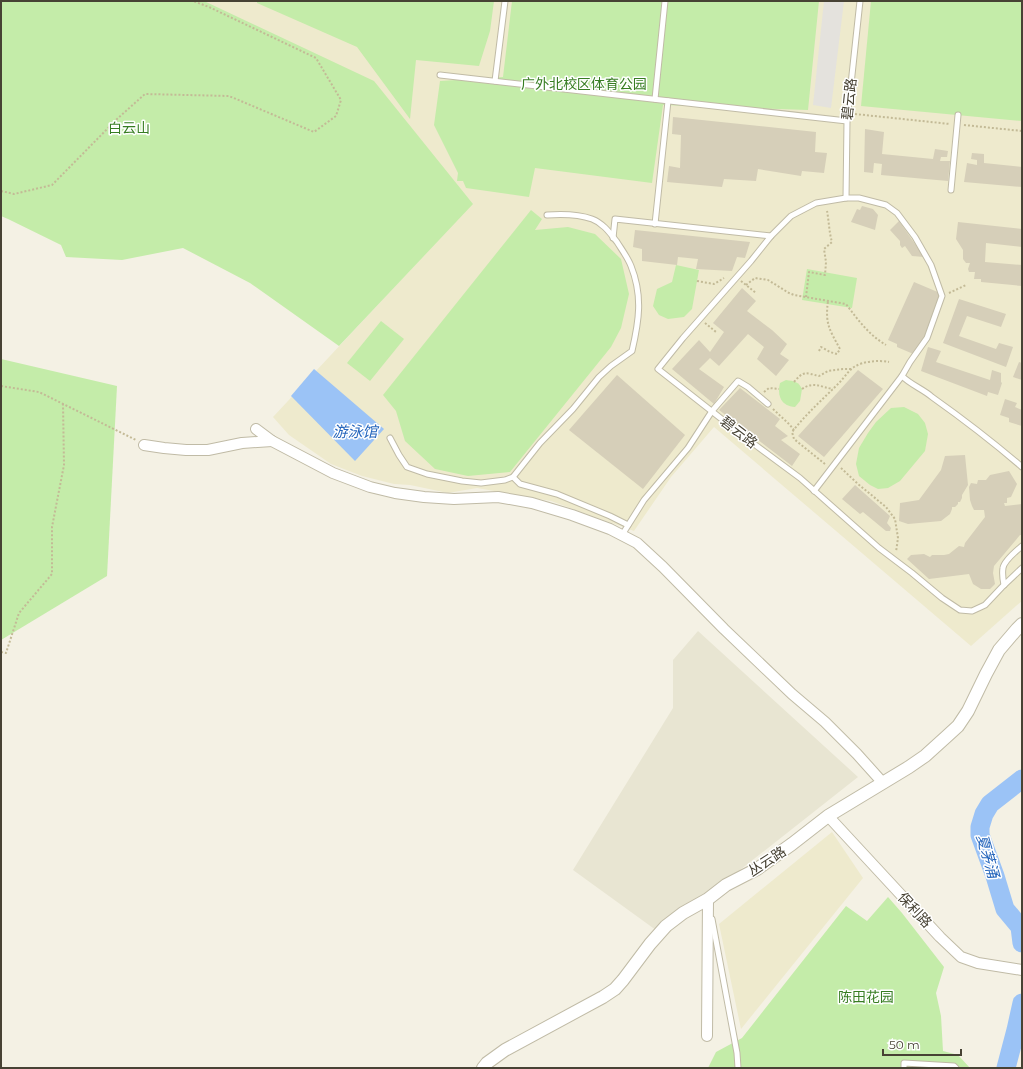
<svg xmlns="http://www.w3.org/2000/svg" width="1023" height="1069" viewBox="0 0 1023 1069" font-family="Montserrat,'Noto Sans SC',sans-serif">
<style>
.residential{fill:#e8e5d2}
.education{fill:#eeeacd}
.green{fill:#c4eca9}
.parking{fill:#e4e2dd}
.water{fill:#9bc3f6}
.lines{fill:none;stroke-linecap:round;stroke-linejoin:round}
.river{stroke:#9bc3f6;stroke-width:19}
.building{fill:#d6cfb9}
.service-casing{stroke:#c0bba6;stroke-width:7}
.minor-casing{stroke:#c0bba6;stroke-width:12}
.tertiary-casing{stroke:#c0bba6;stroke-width:14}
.path{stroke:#c3ba96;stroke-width:2;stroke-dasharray:2 2;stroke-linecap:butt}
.service{stroke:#fff;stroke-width:5}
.minor{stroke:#fff;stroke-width:10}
.tertiary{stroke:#fff;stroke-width:12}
.labels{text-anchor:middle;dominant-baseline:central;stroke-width:3;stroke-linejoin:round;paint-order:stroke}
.park-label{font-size:14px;fill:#377d22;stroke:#fff}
.street-label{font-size:14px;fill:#474234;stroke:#fff}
.water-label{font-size:15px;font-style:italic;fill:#2465bc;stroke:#fff}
</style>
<rect width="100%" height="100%" fill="#f4f1e4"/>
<!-- residential -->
<path class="residential" d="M698,631L858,777L660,933L573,870L673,708V660Z"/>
<!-- education -->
<g class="education">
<path d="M204,1H1022V601L1016,606L971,646L714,427L671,477L634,531L551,501L477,488L448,493L410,485L394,484L362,476L331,464L289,435L273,417L472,204Z"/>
<path d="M832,832L863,878L741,1029L719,924Z"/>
</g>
<!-- green -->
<g class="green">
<path d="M1,1H204L374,81L473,204L339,346L250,283L183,248L122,260L66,257L61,245L8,219L1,216Z"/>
<path d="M257,1H494L490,31L479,66L416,60L410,119L357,47L257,3Z"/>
<path d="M512,1H819L808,110L663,105L652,183L535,168L529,197L466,188L463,181H457L458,173L434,125L440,81L503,77Z"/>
<path d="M871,1H1022V121L861,106Z"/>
<path d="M531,210L542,219L535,230L568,227L595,234L621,259L629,294L621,328L611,347L510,472L468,476L435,469L405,441L396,411L383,395Z"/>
<path d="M676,265L699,270L692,309L684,317L668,319L659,315L653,306L657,289L672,282Z"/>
<path d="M807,269L857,278L852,308L802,300Z"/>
<path d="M381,321L404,339L370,381L347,363Z"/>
<path d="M1,359L117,386L107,576L1,640Z"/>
<path d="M786,380C794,381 799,382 802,389L800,401L795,407C781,406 777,396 780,383Z"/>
<path d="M904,407L918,414L925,423L928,434L925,451L900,481L888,488L878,489L870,485L859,476L856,464L859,448L868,433L876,422L891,408Z"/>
<path d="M888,897L902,913L944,967L936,993L941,1016L943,1051L958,1055L970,1068H708L716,1052L742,1038L846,906L867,921Z"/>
</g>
<!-- parking -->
<path class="parking" d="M824,1H844L831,108L813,105Z"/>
<!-- water -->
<path class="water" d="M314,369L384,429L355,461L291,396Z"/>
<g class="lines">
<!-- river -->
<g class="river">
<path d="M1022,779L990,804L984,814L980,827V835L995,876L1005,909L1020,927L1022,943"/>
<path d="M1006,1068L1016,1030L1022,1003"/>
</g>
</g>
<!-- building -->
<g class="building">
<path d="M673,117L816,132L815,152L827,153L824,173L802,171L801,176L758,169L756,181L724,179L722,187L667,182L669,166L680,168L681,135L672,134Z"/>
<path d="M865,129L884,132L882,154L933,159L935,149L948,151L947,157H941L940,161H950L948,181L881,175L882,164L874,163L873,173L864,172Z"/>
<path d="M972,153L984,154V163L1022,167V187L964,182L967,163L977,165V160L971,159Z"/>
<path d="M862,206L873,209L878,215L875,230L851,222L857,209L860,210Z"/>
<path d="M899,221L924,257L912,256L905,246L902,248L900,245V241L890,230Z"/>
<path d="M958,222L1022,229V247L986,243L985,262L1022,265V286L981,282V279H974L975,272H969L968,269L970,263H966L963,259V250L956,239Z"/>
<path d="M635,230L750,242L745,258L737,257L732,271L696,269L698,259L678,257L677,265L642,261V249L633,247Z"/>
<path d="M914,282L940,293L918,356L897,347V344L888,340Z"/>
<path d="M742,288L756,301L747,311L772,330L787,344L780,354L789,360L776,376L757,359L764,347L748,334L719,366L710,358L699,369L724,387L714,404L672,369L699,340L710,352L724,332L713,323Z"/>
<path d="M959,299L1006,314L1001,327L967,316L959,336L996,349L999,343L1013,347L1006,367L943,343Z"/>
<path d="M928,347L941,351L936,362L990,380L992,370L1001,373V382L1002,383L998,395L988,392L987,396L921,371Z"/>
<path d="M1019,362L1022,363V380L1013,377Z"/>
<path d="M858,370L883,389L824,457L798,436Z"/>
<path d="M617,375L685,435L643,489L569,430Z"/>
<path d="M740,388L780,419L775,426L788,436L781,440L800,454L792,466L719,410Z"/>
<path d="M1005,399L1017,403L1015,407L1022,410V426L1009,422V418L1000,415Z"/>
<path d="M965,455L968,485L962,495V498L960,502H958V504L955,507H952V509L950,514L941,521L908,524L899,521L900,503L919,500L941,470L945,456Z"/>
<path d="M1009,471L1017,484L1011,497L1007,498V503H1004L1005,506L1022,504V535H1020L994,566L993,573L995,584L990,589H981L973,584L969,574L929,579L907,559L911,555L924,554L930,557L932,555H944L949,554L959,546L964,547L965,543L985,517L984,510H974L972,506L970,500L969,487L971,483L977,484L978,480H986L990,475Z"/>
<path d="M855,485L890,516L887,523L891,528L890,531H886L863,512L860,514L842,499Z"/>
</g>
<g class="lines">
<defs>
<g id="service">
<path d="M440,75L847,121"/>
<path d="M495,81L505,1"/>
<path d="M655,99L665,1"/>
<path d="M951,190L958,115"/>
<path d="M846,198L847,121L860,1"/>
<path d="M655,224L668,101"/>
<path d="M613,238L615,219L771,236"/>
<path d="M390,438L399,455L407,467L427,474L462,481L481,483L505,480L513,477L540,443L573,409L599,377L611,366L632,351C639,321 643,296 631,266C628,258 622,250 617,242C610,233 603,223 592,219C578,214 561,214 547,215"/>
<path d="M1022,467C993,442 963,419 932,397C923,389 911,385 902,376L910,362L927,338L942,296L931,265L915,237L897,213L886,205L859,198H846L816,203L791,216L771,236L751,261L683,338L658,369L742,435L800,478L879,548L912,573L942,598L960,610L972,611L985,605L1002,587L1022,568"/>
<path d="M513,477L520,484L557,494L610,516L628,525"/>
<path d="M814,491L902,376"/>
<path d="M622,535L644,500L688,448L712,411L738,381L748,387L768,404"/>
<path d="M1004,585C1003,580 1002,574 1003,568C1004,561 1016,551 1022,546"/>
<path d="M712,919L737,1053L738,1068"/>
<path d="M904,1068V1063L954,1066L956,1068"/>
</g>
<g id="minor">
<path d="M256,429L272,441L333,473L370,487L395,493L424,497L454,499L498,497L532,503L572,515L610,529L637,543L663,567L724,629L792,694L825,722L857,754L883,783"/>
<path d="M144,445L164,448L186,450H208L242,443L272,441"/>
<path d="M828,816L940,937L961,957L978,963L1022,970"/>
<path d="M707,1036L708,899"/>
</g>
<path id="tertiary" d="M483,1068L487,1063L505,1050L603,997L615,989L623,980L650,944L666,926L683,913L708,899L726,885L757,869L792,844L828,816L909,767L925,756L946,737L958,726L968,711L986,674L999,650L1017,629L1022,624"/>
</defs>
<!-- service casing -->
<use href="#service" class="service-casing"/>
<!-- minor casing -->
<use href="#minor" class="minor-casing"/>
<!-- tertiary casing -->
<use href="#tertiary" class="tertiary-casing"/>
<!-- path -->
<g class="path">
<path d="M855,114L950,124"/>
<path d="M964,125L1022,131"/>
<path d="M1,191L14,194L52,185L117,119L145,94L229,96L314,132L336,116L341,100L316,58L209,7L193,1"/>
<path d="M697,281L714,284L724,278"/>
<path d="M741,281L756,293"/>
<path d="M746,285L755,278L768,280L789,293L794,295L846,304C858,320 869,335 886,345"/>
<path d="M949,293L966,285"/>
<path d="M806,297L809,272L825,275L826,262L824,249L832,242C829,232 829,221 827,211"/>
<path d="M705,323L716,332"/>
<path d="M819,351L821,347L830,352L837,354L840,349C829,329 825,323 828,301"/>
<path d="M794,382C804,370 806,373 819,376L828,371L843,369H851"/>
<path d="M1,386L39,392L136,440"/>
<path d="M802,389C814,381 820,387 833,389"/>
<path d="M764,392L769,388L779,389"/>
<path d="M773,409L790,425L794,430"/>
<path d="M825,464L794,439L792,432C806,414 823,399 839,383C844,378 848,371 854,367C863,361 879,360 889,362"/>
<path d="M841,468L858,484L886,507L895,519L898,538L896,552"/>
<path d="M1,652L6,653L19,613L52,574V527L64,465L63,404"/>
</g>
<!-- service -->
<use href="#service" class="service"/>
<!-- minor -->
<use href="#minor" class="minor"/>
<!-- tertiary -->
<use href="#tertiary" class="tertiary"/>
</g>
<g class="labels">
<!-- park labels -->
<g class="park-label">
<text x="584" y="84">广外北校区体育公园</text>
<text x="129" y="128">白云山</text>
<text x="866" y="997">陈田花园</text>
</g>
<!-- street labels -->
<g class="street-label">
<text transform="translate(849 99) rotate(-84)">碧云路</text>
<text transform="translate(739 432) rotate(38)">碧云路</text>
<text transform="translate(767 861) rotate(-33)">丛云路</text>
<text transform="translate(915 910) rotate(47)">保利路</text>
</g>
<!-- water labels -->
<g class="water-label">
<text x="355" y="431">游泳馆</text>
<text transform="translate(988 856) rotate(74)">夏茅涌</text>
</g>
</g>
<!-- border -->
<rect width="1023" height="1069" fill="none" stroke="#474234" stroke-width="4"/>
<!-- scale -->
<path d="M883 1049v6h78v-6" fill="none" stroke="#474234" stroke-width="2"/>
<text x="889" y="1049" font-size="12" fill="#474234" stroke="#ffffff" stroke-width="3" paint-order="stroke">50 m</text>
</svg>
